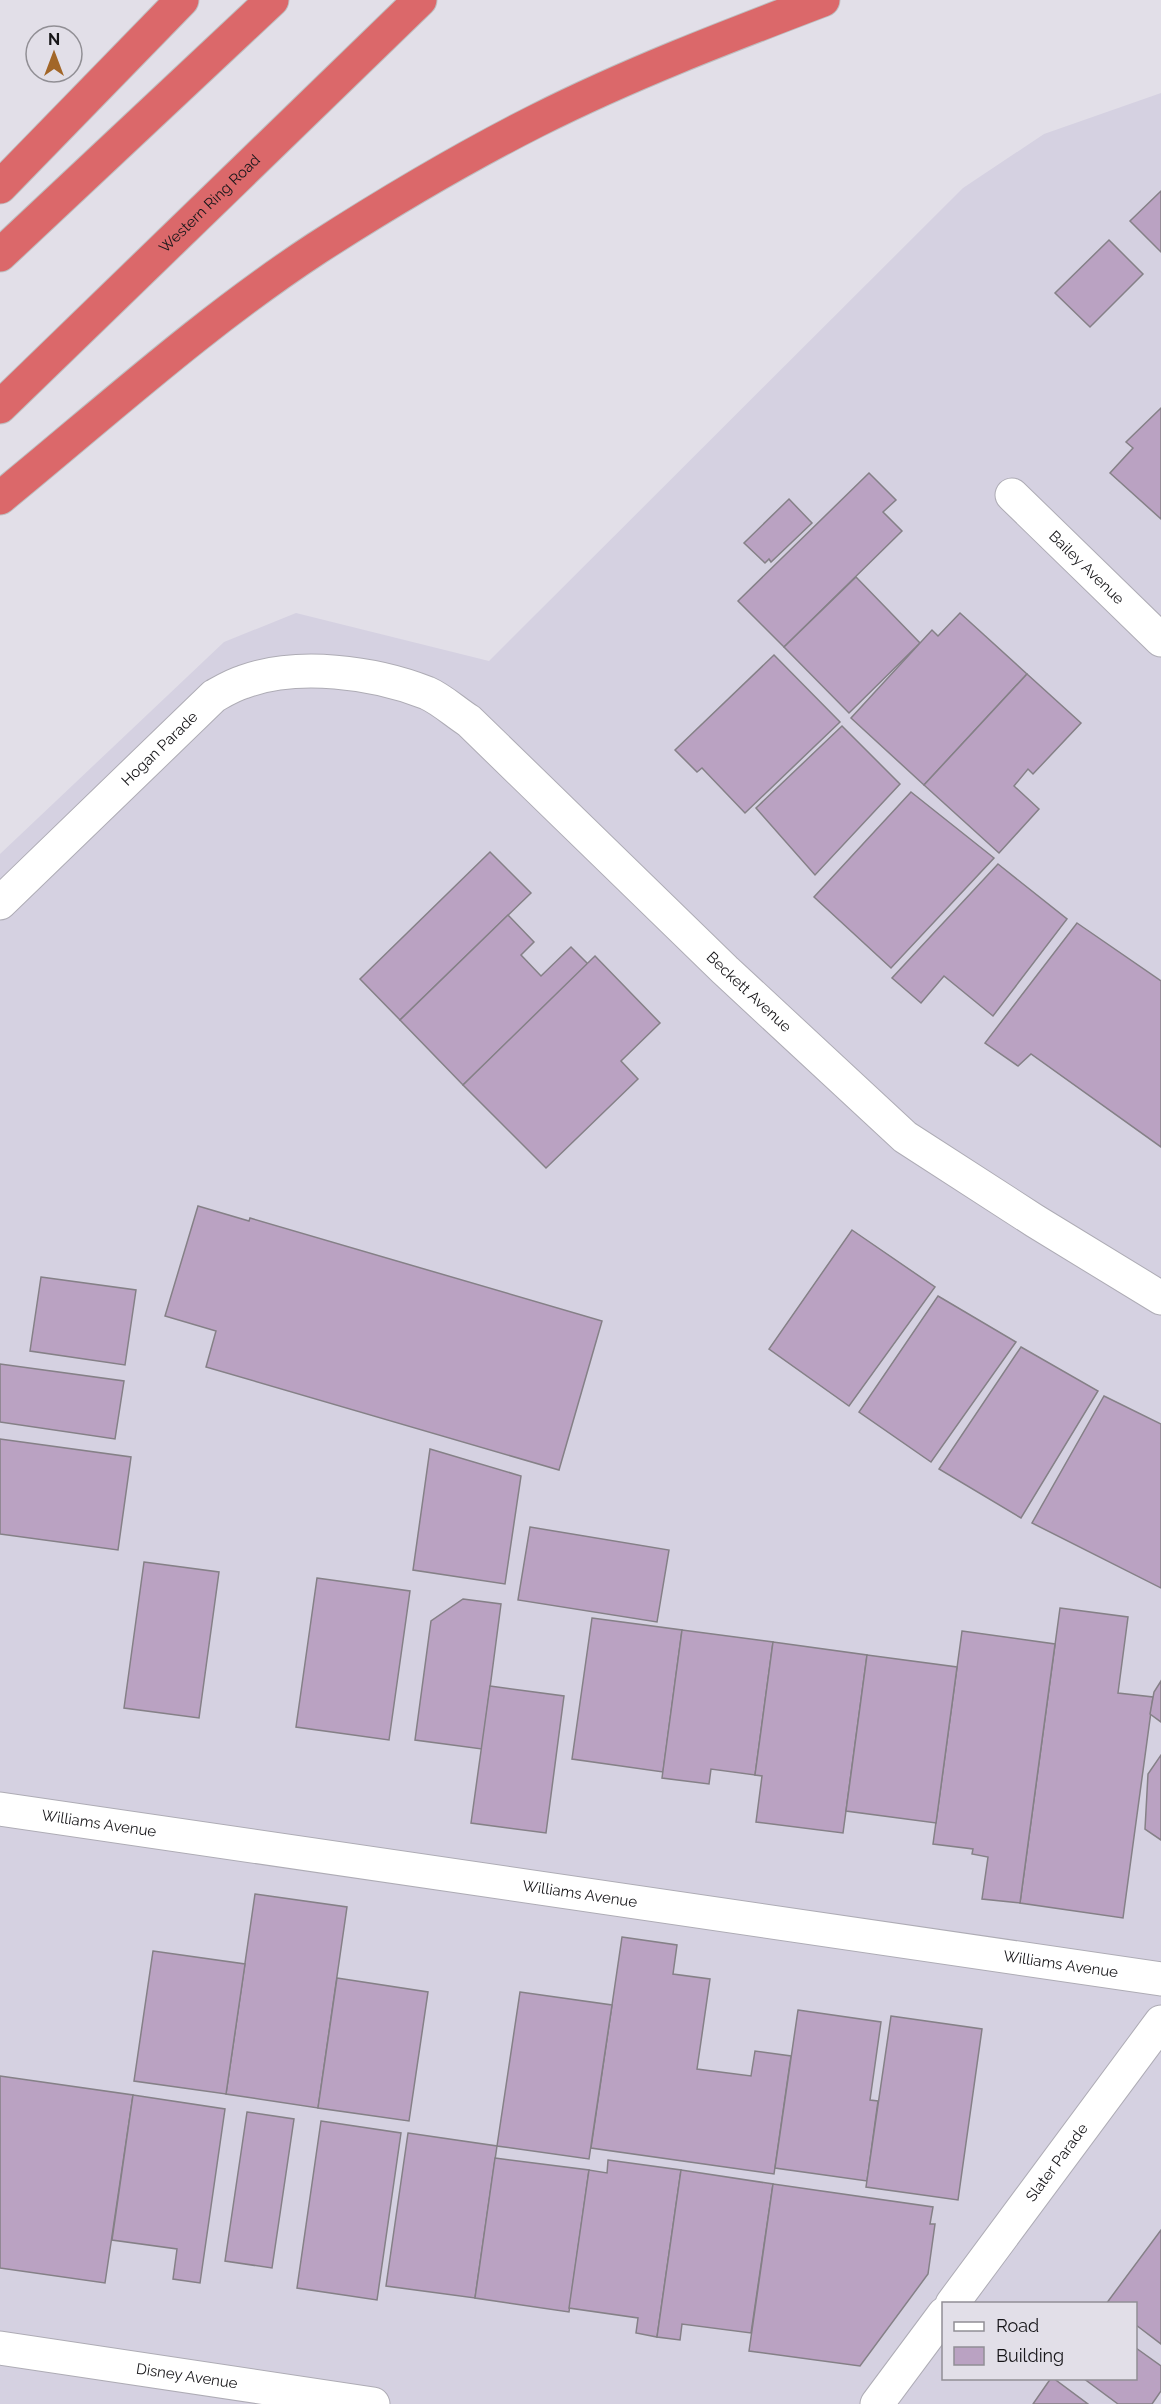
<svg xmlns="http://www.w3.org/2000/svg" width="1161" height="2404" viewBox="0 0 1161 2404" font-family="Raleway,sans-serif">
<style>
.built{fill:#d5d1e1;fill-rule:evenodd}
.building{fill:#baa2c2;stroke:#858087;stroke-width:1.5}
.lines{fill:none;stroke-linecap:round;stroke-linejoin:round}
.minor-casing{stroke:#aeacb5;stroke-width:35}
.motorway-casing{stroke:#bebebf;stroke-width:35}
.minor{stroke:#fff;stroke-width:33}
.motorway{stroke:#db686a;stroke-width:33}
.labels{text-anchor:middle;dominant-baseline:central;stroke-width:6;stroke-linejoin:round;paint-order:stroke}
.street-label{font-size:15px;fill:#171619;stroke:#e2dfe8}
</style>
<rect width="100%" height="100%" fill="#e2dfe8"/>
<!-- built -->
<path class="built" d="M1161,93V2404H0V854L224,642L296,613L489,661L963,188L1044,134ZM944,2304H1136V2378H944Z"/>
<!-- building -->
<g class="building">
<path d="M1161,191V252L1130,221Z"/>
<path d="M1109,240L1143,274L1090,327L1055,293Z"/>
<path d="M1161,408V519L1110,473L1133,448L1126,442Z"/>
<path d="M869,473L896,500L883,512L902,531L784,647L738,601Z"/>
<path d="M789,499L812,523L771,562L769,559L765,563L744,543Z"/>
<path d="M856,577L920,643L849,713L784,647Z"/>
<path d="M960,613L1027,674L924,785L851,718L932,630L938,636Z"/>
<path d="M774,655L840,722L745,813L702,768L697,772L675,750Z"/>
<path d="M1027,674L1081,723L1033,774L1028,769L1014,786L1039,809L999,853L924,785Z"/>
<path d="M842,726L900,784L815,875L756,808Z"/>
<path d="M911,792L994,858L891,968L814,897Z"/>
<path d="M490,852L531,893L400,1020L360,979Z"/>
<path d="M998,864L1067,919L993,1016L944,976L921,1003L892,978Z"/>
<path d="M508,915L534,942L521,955L541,976L571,947L588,964L463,1085L400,1020Z"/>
<path d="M1077,923L1161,981V1147L1031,1054L1018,1066L985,1043Z"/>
<path d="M595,956L660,1023L621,1061L638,1079L546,1168L463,1085Z"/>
<path d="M198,1206L249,1221L250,1218L602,1321L559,1470L206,1367L216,1331L165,1316Z"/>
<path d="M852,1230L935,1287L849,1406L769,1349Z"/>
<path d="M41,1277L136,1290L125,1365L30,1351Z"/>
<path d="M938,1296L1016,1342L931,1462L859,1412Z"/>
<path d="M1021,1347L1098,1391L1021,1518L939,1469Z"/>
<path d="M0,1364L124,1381L115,1439L0,1422Z"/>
<path d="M1104,1396L1161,1424V1588L1032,1523Z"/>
<path d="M0,1439L131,1457L118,1550L0,1534Z"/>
<path d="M430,1449L521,1476L505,1584L413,1570Z"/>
<path d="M530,1527L669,1550L657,1622L518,1600Z"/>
<path d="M144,1562L219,1572L199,1718L124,1708Z"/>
<path d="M317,1578L410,1591L389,1740L296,1727Z"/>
<path d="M463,1599L501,1604L482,1749L415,1740L431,1621Z"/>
<path d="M1060,1608L1128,1617L1118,1693L1153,1697L1123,1918L1020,1903Z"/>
<path d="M592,1618L682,1630L663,1772L572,1759Z"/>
<path d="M682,1630L773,1642L755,1775L711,1769L709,1784L662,1778Z"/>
<path d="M962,1631L1055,1644L1020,1903L982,1899L988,1857L972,1854L973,1849L933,1844Z"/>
<path d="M773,1642L867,1655L843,1833L756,1822L762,1776L755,1775Z"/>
<path d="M867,1655L957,1667L936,1823L846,1811Z"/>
<path d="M1161,1681V1722L1150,1714L1154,1692Z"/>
<path d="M490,1686L564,1696L546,1833L471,1823Z"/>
<path d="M1161,1755V1840L1145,1829L1148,1774Z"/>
<path d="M255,1894L347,1907L318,2108L226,2094Z"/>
<path d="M622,1937L677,1945L673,1974L710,1979L697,2069L751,2076L755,2051L791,2056L774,2174L591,2148Z"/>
<path d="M153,1951L245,1964L226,2094L134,2081Z"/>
<path d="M337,1978L428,1992L409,2121L318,2108Z"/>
<path d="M520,1992L612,2005L589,2159L497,2146Z"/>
<path d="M798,2010L881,2022L870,2100L878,2101L867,2181L775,2168Z"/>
<path d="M891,2016L982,2029L958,2200L866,2187Z"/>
<path d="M0,2076L133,2095L105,2283L0,2268Z"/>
<path d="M133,2095L225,2109L200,2283L173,2279L177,2249L112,2240Z"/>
<path d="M247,2112L294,2119L272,2268L225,2261Z"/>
<path d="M321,2121L401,2133L377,2300L297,2288Z"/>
<path d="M408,2133L497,2146L475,2298L386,2286Z"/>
<path d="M495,2158L589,2170L569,2312L475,2298Z"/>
<path d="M608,2160L681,2170L657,2337L636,2333L638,2318L569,2308L589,2170L607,2173Z"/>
<path d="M681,2170L773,2184L751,2333L682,2324L680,2340L657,2337Z"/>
<path d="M773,2184L933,2207L930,2224H935L928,2274L860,2366L749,2351Z"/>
<path d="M1161,2230V2344L1136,2325V2304H1106Z"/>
<path d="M1136,2348L1161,2366V2391L1152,2404H1118L1083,2378H1136Z"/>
<path d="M1051,2378H1053L1088,2404H1033Z"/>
</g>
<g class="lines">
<defs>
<g id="minor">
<path id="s1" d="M1012,495L1161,640"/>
<path id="s2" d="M0,903L214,696C223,691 233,685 243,682C297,662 374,672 427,693C441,699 455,712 469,721L725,970L905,1137L1035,1221L1161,1298"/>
<path id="s3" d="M0,1809L1161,1979"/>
<path id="s4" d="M952,2304L1161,2022"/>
<path id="s5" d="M0,2348L373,2404"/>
<path d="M877,2404L944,2314"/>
</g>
<g id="motorway">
<path d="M0,187L182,0"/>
<path d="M0,255L272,0"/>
<path id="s6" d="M0,407L420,0"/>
<path d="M0,498C104,413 204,322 317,248C387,203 461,159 536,121C629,74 726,37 823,0"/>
</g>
</defs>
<!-- minor casing -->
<use href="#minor" class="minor-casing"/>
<!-- motorway casing -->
<use href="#motorway" class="motorway-casing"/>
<!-- minor -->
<use href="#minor" class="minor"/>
<!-- motorway -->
<use href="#motorway" class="motorway"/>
</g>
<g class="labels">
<!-- street labels -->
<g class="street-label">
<text stroke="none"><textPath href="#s6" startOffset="292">Western Ring Road</textPath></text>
<text stroke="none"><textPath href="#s1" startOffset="104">Bailey Avenue</textPath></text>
<text stroke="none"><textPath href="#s2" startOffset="222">Hogan Parade</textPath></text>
<text stroke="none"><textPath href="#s2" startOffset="958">Beckett Avenue</textPath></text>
<text stroke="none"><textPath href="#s3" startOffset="100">Williams Avenue</textPath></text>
<text stroke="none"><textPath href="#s3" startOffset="586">Williams Avenue</textPath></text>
<text stroke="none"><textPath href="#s3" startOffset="1072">Williams Avenue</textPath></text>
<text stroke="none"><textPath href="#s4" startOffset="176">Slater Parade</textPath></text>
<text stroke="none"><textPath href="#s5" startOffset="189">Disney Avenue</textPath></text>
</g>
</g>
<!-- legend -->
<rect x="942" y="2302" width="195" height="78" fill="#e2dfe8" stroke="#918f95" stroke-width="1.5"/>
<rect x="954" y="2322" width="30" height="9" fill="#ffffff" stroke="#918f95" stroke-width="1.5"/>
<text x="996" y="2332" font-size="18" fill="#171619">Road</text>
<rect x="954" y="2347" width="30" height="18" fill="#baa2c2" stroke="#918f95" stroke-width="1.5"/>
<text x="996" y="2362" font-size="18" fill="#171619">Building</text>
<!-- north arrow -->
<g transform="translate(54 54)"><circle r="28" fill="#e2dfe8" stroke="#918f95" stroke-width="1.5"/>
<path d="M0-4.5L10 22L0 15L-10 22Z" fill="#a26628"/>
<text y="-9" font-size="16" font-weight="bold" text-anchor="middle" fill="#171619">N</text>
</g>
</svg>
